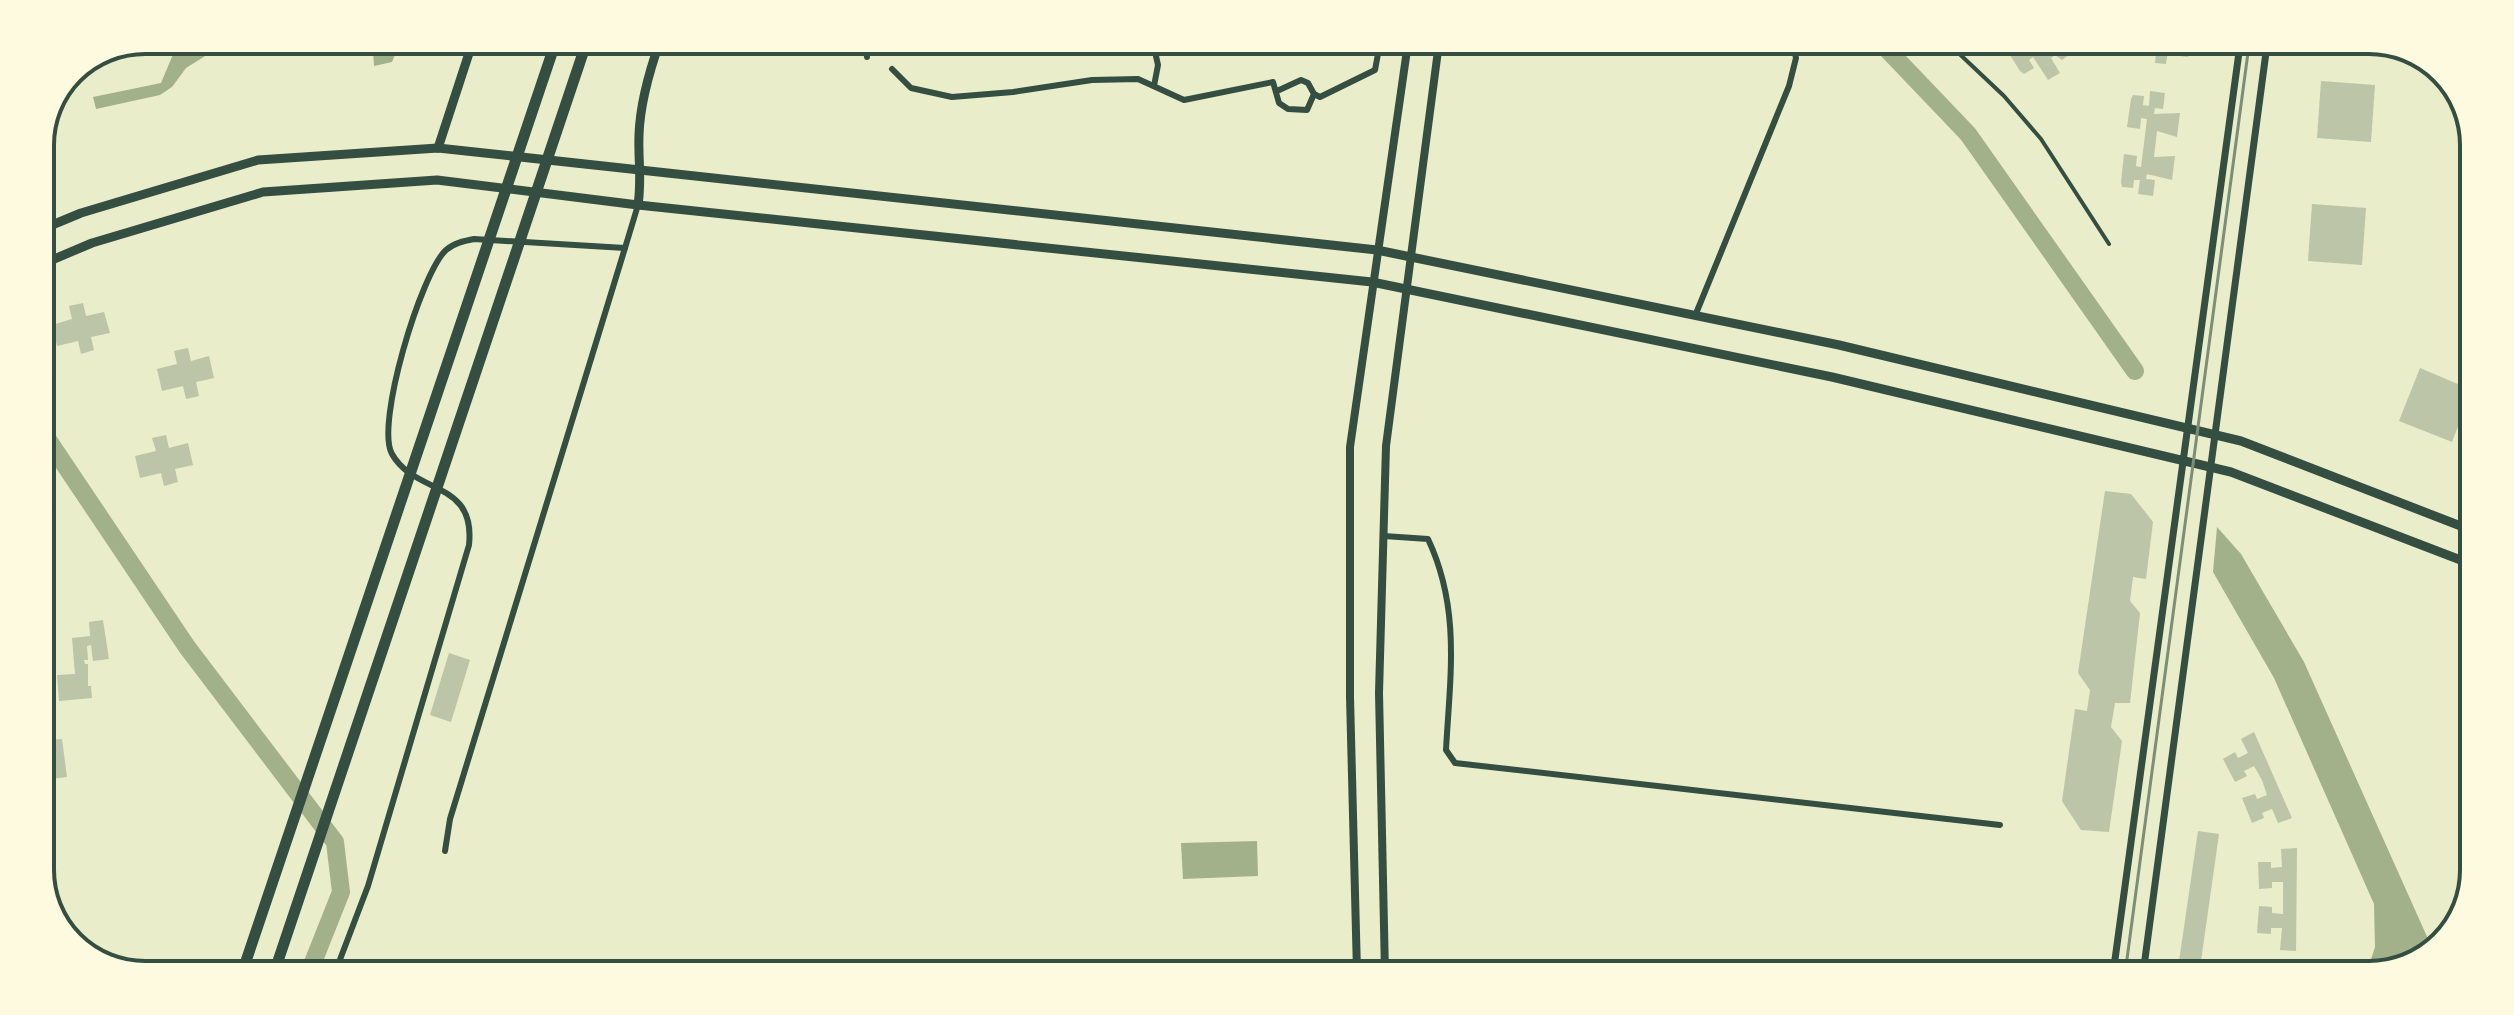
<svg xmlns="http://www.w3.org/2000/svg" width="2514" height="1015" viewBox="0 0 2514 1015" font-family="'PT Serif',serif">
<style>
.water{fill:#a3b18a}
.lines{fill:none;stroke-linecap:round;stroke-linejoin:round}
.river{stroke:#a3b18a;stroke-width:18}
.building{fill:#bcc5a7}
.pedestrian{stroke:#344e41;stroke-width:4}
.minor{stroke:#344e41;stroke-width:6}
.tertiary{stroke:#344e41;stroke-width:7}
.secondary{stroke:#344e41;stroke-width:8}
.primary{stroke:#344e41;stroke-width:9}
.motorway{stroke:#344e41;stroke-width:11}
.rail{stroke:#7c8e77;stroke-width:3}
.rim{fill:none;stroke:#344e41;stroke-width:4}
</style>
<rect width="100%" height="100%" fill="#e9edc9"/>
<!-- water -->
<g class="water">
<path d="M179,40H231L186,68L172,87L160,95L96,109L93,97L161,83Z"/>
<path d="M337,41H393L396,52L392,62L374,66L373,49L343,53Z"/>
<path d="M2217,527L2241,554L2304,662L2433,950L2428,957L2366,975L2375,947L2374,904L2274,678L2213,572Z"/>
<path d="M1257,841L1258,876L1183,879L1181,843Z"/>
</g>
<g class="lines">
<!-- river -->
<g class="river">
<path d="M1882,44L1968,134L2135,371"/>
<path d="M40,428L187,647L335,842L341,892L310,970"/>
</g>
</g>
<!-- building -->
<g class="building">
<path d="M2009,45H2019L2022,49L2026,45L2035,48L2066,45L2072,53L2062,60L2055,55L2051,58L2060,73L2048,80L2033,57L2029,60L2034,68L2024,74L2020,71L2005,47Z"/>
<path d="M2157,45H2189L2188,57L2172,55L2173,52L2168,51L2166,64L2155,63Z"/>
<path d="M2321,81L2375,85L2371,142L2317,138Z"/>
<path d="M2150,91L2165,93L2163,109L2155,108L2154,114L2180,113L2177,137L2157,131L2154,157L2175,156L2172,180L2147,174L2146,179L2155,180L2153,196L2138,194L2140,180H2134L2133,188L2122,187L2121,182L2124,154L2137,156L2136,166L2141,167L2147,119L2141,118L2140,129L2127,127L2131,99L2133,95L2144,96L2143,105L2149,106Z"/>
<path d="M2312,204L2366,208L2362,265L2308,261Z"/>
<path d="M83,303L86,316L104,312L110,333L91,337L94,350L81,354L78,341L57,346L52,325L72,319L69,306Z"/>
<path d="M188,348L191,361L209,356L214,378L196,382L199,396L186,399L183,386L162,391L157,369L177,364L174,351Z"/>
<path d="M2420,368L2472,390L2452,442L2399,421Z"/>
<path d="M166,435L169,448L188,443L193,465L175,469L178,482L164,486L161,473L140,478L135,456L156,451L152,438Z"/>
<path d="M2105,491L2131,494L2153,522L2146,579L2133,577L2130,601L2140,613L2130,703H2115L2111,727L2122,741L2109,832L2081,830L2062,801L2075,709L2087,711L2090,690L2078,673Z"/>
<path d="M103,620L109,659L93,661L91,645L87,646L88,660H84L85,664H88V686H91L92,698L59,701L57,675L75,674L72,638L90,636L89,622Z"/>
<path d="M449,653L470,660L451,722L430,715Z"/>
<path d="M2254,732L2292,818L2278,823L2272,809L2262,813L2264,818L2252,823L2242,798L2255,794L2257,799L2267,795L2262,780L2254,766L2244,771L2247,776L2235,782L2223,759L2235,752L2238,758L2248,753L2241,739Z"/>
<path d="M62,739L67,777L51,779L50,763L45,764L47,778H43V783L47,782L46,804H49L50,816L40,817V755L49,754L48,740Z"/>
<path d="M2198,831L2219,834L2199,975H2177Z"/>
<path d="M2297,848L2296,951L2280,950L2282,928H2271V934L2257,933L2259,906L2272,907V913L2283,914V882H2272V888L2259,889L2258,862H2271V868L2282,867L2281,849Z"/>
</g>
<g class="lines">
<!-- pedestrian -->
<path class="pedestrian" d="M1950,45L2004,96L2041,139L2109,244"/>
<!-- minor -->
<g class="minor">
<path d="M865,42L867,57"/>
<path d="M1153,43L1158,65L1154,86"/>
<path d="M892,69L911,88L952,97L1013,92L1092,80L1138,79L1184,100L1273,82L1279,103L1288,109L1307,110L1314,94L1308,83L1301,80L1277,91"/>
<path d="M1314,94L1320,97L1375,70L1380,43"/>
<path d="M1695,316L1789,86L1796,58L1793,44"/>
<path d="M1384,536L1428,539C1461,609 1450,676 1446,750L1455,763L2000,825"/>
<path d="M445,851L450,819L625,248"/>
<path d="M336,970L368,886L469,545C476,480 415,495 392,454C375,425 421,273 446,250C454,243 464,241 474,239L625,248L638,205"/>
</g>
<!-- tertiary -->
<g class="tertiary">
<path d="M2113,974L2240,45"/>
<path d="M2143,974L2267,45"/>
</g>
<!-- secondary -->
<g class="secondary">
<path d="M1357,972L1350,697V447L1408,43"/>
<path d="M1385,973L1379,693L1386,446L1439,43"/>
</g>
<!-- primary -->
<g class="primary">
<path d="M438,148L473,41"/>
<path d="M638,205C642,178 638,161 639,135C640,103 649,72 660,41"/>
<path d="M40,230L81,213L258,160L438,148L1377,250L1839,345L2241,441L2471,530"/>
<path d="M40,265L92,243L263,192L437,180L638,205L1372,282L1832,377L2231,472L2471,564"/>
</g>
<!-- motorway -->
<g class="motorway">
<path d="M243,970L556,41"/>
<path d="M275,970L587,41"/>
</g>
<!-- rail -->
<path class="rail" d="M2125,974L2249,45"/>
</g>
<!-- crop -->
<path d="M0 0H2514V1015H0ZM145 54H2369A91 91 0 0 1 2460 145V870A91 91 0 0 1 2369 961H145A91 91 0 0 1 54 870V145A91 91 0 0 1 145 54Z" fill="#fefae0" fill-rule="evenodd"/>
<path class="rim" d="M145 54H2369A91 91 0 0 1 2460 145V870A91 91 0 0 1 2369 961H145A91 91 0 0 1 54 870V145A91 91 0 0 1 145 54Z"/>
</svg>
